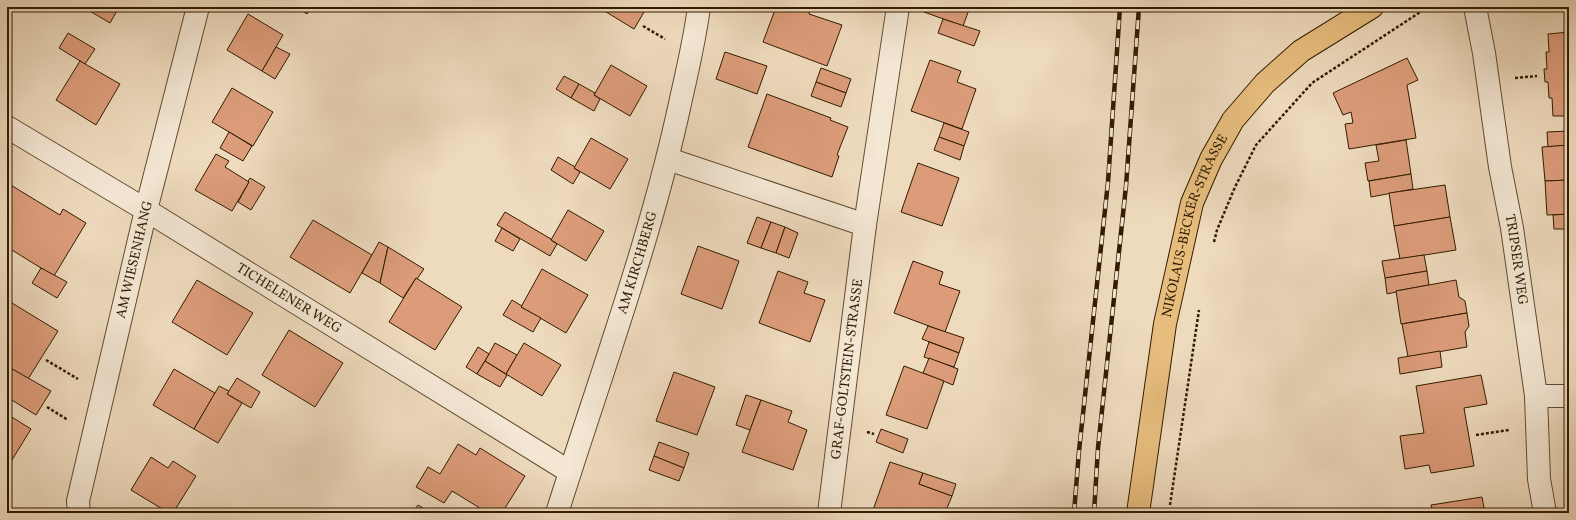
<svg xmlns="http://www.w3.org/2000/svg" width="1576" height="520" viewBox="0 0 1576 520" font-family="Vollkorn,serif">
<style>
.building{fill:#dc9c7a;stroke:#311c00}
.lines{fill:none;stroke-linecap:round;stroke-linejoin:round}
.minor-casing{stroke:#604c2f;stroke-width:24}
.major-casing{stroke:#311c00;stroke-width:24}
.path{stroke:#311c00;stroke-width:2.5;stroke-dasharray:3 2;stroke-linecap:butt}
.minor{stroke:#f4e7d4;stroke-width:22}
.major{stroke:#e7bd7e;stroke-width:22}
.rail-casing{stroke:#311c00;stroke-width:4.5}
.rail{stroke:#f4e7d4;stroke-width:3;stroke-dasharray:9;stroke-linecap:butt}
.labels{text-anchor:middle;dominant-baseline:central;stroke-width:3;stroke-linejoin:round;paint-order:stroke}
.street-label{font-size:14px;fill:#311c00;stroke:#f4e7d4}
</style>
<rect width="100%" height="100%" fill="#eedabd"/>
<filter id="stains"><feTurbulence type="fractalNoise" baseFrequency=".005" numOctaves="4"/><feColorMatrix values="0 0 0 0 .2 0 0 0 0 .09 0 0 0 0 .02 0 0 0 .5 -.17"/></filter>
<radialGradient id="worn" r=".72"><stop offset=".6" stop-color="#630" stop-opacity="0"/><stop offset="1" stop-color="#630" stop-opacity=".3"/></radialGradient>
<!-- building -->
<g class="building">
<path d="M83,7H119L110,23Z"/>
<path d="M296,7H311L307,14Z"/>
<path d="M598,7H647L634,29Z"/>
<path d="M776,7H811L809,14L842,25L827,66L763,42Z"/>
<path d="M926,7H970L963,26L924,12Z"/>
<path d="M248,14L283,35L262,71L227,50Z"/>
<path d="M943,19L980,31L974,46L938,33Z"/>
<path d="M1569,32V116H1553L1552,98H1549L1548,82H1545L1544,69H1547L1546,52H1549L1548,34Z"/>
<path d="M68,33L95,49L85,64L59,48Z"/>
<path d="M276,47L290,54L275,79L262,71Z"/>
<path d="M725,52L767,66L757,94L716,79Z"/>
<path d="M1407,58L1418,80L1407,85L1416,138L1349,149L1345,124L1353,123L1351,112L1343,115L1333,93Z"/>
<path d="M930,60L961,71L957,82L976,89L962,129L911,111Z"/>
<path d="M80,61L120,84L96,125L56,100Z"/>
<path d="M611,65L647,86L630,116L594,95Z"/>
<path d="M821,68L851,79L846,93L816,82Z"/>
<path d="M564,76L579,84L571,98L556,89Z"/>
<path d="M816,82L846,93L841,107L811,96Z"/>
<path d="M579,84L595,93L594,95L600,99L594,111L571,98Z"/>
<path d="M232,88L273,112L253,146L212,122Z"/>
<path d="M767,94L831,118L830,120L848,127L837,155L839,156L832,177L748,147Z"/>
<path d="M944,123L969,132L964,146L939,137Z"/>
<path d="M1569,131V145L1548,147L1547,132Z"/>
<path d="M229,132L252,146L243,161L220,148Z"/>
<path d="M939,137L964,146L960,160L934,150Z"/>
<path d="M591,138L628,159L610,189L574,168Z"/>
<path d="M1406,140L1411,174L1368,181L1365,163L1379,161L1376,145Z"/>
<path d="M1569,145V180L1545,181L1542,147Z"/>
<path d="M216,154L229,161L225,167L249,182L232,211L195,190Z"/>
<path d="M558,157L575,167L574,168L580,172L573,184L551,170Z"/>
<path d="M918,163L959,178L942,226L901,212Z"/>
<path d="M1411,174L1413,189L1371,197L1369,181Z"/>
<path d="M250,178L265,187L251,210L238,202L249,182L248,181Z"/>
<path d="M1569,180V214L1547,215L1545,181Z"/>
<path d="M9,184L60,215L63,209L86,223L54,276L7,247V188Z"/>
<path d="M1445,185L1450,217L1394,226L1389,193Z"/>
<path d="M568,210L604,231L586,261L551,240Z"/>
<path d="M505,212L551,239V240L557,244L550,256L497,225Z"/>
<path d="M1569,214V229H1554L1553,215Z"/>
<path d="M757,217L771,222L761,248L747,243Z"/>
<path d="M1450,217L1456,250L1400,259L1394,226Z"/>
<path d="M313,220L372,255L350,293L290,257Z"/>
<path d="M771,222L785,227L776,253L761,248Z"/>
<path d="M785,227L798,233L789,258L776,253Z"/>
<path d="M502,228L520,239L513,251L495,241Z"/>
<path d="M379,242L388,247L380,283L362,273Z"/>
<path d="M698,246L739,261L722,309L681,294Z"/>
<path d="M388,247L424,269L417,279L416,278L403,298L380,283Z"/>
<path d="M1424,255L1427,271L1385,278L1382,261Z"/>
<path d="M913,261L943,272L939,284L960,291L945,332L894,313Z"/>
<path d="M41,268L67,282L57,298L32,283Z"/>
<path d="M542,269L588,295L566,333L521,307Z"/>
<path d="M778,271L808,282L804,293L825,300L810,342L759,323Z"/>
<path d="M1427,271L1429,285L1396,291V292L1387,294L1385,278Z"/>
<path d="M416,278L462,307L435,350L389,322Z"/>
<path d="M197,280L253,313L227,355L172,322Z"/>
<path d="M1456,280L1459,297L1465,301L1467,313L1401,324L1396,291Z"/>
<path d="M512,300L522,306L521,307L541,318L533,332L503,315Z"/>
<path d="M12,303L58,331L28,379L7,366V310Z"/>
<path d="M1467,313L1469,326L1465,332L1467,347L1408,357L1402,324Z"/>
<path d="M928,326L964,338L959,353L922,339Z"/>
<path d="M289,330L343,363L315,407L262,375Z"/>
<path d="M929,342L959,353L954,367L924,357Z"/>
<path d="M495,343L517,355L506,374L485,361Z"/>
<path d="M524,343L561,365L542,396L506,374Z"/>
<path d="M478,347L489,354L477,374L466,367Z"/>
<path d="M1440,351L1442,367L1400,374L1398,358Z"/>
<path d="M929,358L958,369L953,385L923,373Z"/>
<path d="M485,361L507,375L500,387L477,374Z"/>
<path d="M7,366L51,391L36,415L7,397Z"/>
<path d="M904,366L944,381L927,429L886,415Z"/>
<path d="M174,369L215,393L194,429L153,405Z"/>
<path d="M674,372L715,387L697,435L656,421Z"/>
<path d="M1481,375L1487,404L1464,408L1474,466L1431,473L1429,465L1405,469L1400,436L1424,433L1416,386Z"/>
<path d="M237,378L260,392L251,408L227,394Z"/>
<path d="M219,386L229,391L227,394L242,403L218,443L194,429Z"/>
<path d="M746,395L761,400L750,430L736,425Z"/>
<path d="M761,400L792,411L788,422L807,430L793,470L742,452Z"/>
<path d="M7,414L31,429L7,468Z"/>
<path d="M881,429L908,439L903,453L876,442Z"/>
<path d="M659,442L689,453L684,468L654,456Z"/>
<path d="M458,444L476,455L480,448L525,476L502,513H488L452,491L444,503L416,487L428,467L440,474Z"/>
<path d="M654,456L684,468L679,481L649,470Z"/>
<path d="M151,457L168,468L173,461L196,476L173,513H169L131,490Z"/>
<path d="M890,462L923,473L919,484L952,496L945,513H872Z"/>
<path d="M923,473L956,484L952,496L919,484Z"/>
<path d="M1482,497L1485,513H1433L1431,505Z"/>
<path d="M418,505L431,513H412Z"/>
</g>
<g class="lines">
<defs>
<g id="minor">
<path id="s1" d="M1475,7L1484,53L1500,167L1512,228L1536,396L1539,479L1545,513"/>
<path id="s2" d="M7,127L146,210L570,472"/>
<path d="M668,159L865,225"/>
<path d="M1536,396H1569"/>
<path id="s3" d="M79,513L78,501L146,210L198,7"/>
<path id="s4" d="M557,513C600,376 651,240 681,99C688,68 695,38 699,7"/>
<path id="s5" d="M829,513L865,225L898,7"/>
</g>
<g id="major">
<path id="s6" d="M1138,513L1165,324L1192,203L1211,159L1233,120L1265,83L1301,51L1372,7"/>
</g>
</defs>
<!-- minor casing -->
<use href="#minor" class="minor-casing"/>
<!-- major casing -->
<use href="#major" class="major-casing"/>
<!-- path -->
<g class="path">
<path d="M643,26L665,39"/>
<path d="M1515,78L1537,76"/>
<path d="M1214,242L1217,230L1235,187L1256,145L1312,83L1428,7"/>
<path d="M46,360L78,379"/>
<path d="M47,407L68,420"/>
<path d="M867,432L874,434"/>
<path d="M1476,435L1509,430"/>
<path d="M1170,505L1199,310"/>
</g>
<!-- minor -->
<use href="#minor" class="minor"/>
<!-- major -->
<use href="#major" class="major"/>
<defs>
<g id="rail">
<path d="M1074,513L1079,451L1108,182L1120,7"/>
<path d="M1094,513L1098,448L1126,186L1139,7"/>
</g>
</defs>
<!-- rail casing -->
<use href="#rail" class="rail-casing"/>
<!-- rail -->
<use href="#rail" class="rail"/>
</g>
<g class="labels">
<!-- street labels -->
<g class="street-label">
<text stroke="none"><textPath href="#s6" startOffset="294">NIKOLAUS-BECKER-STRASSE</textPath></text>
<text stroke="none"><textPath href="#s3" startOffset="260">AM WIESENHANG</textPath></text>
<text stroke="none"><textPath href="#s1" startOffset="256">TRIPSER WEG</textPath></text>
<text stroke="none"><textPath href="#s4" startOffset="263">AM KIRCHBERG</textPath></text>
<text stroke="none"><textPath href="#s2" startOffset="330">TICHELENER WEG</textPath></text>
<text stroke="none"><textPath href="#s5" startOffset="145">GRAF-GOLTSTEIN-STRASSE</textPath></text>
</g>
</g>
<!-- margin -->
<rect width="1576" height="520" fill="none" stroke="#eedabd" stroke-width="24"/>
<rect x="8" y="8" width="1560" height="504" fill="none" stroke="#311c00" stroke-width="2"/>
<rect x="12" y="12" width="1552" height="496" fill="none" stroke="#311c00"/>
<rect width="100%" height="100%" filter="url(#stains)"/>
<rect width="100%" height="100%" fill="url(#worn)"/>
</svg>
